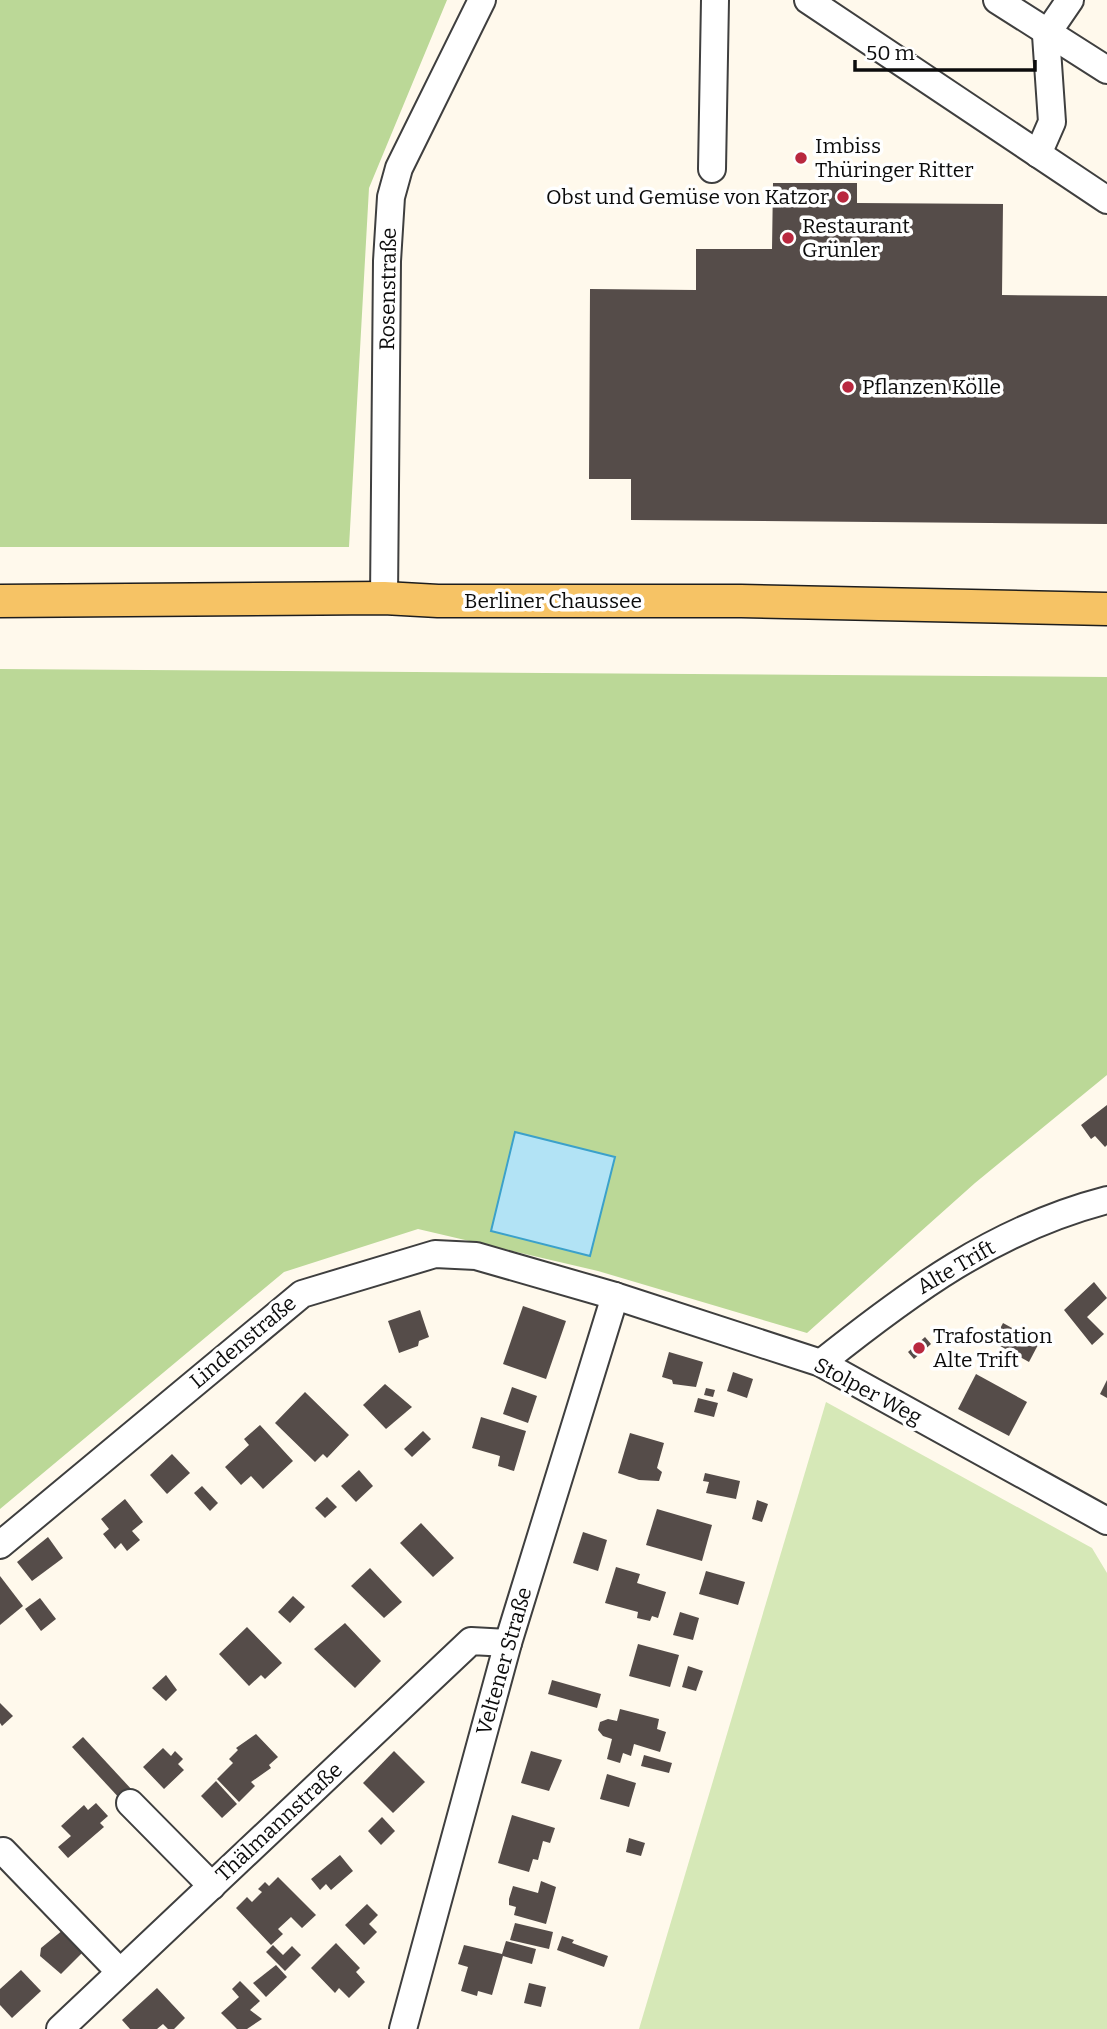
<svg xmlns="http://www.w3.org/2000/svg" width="1107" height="2029" viewBox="0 0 1107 2029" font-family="Bitter,serif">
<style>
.green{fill:#d6e8b7}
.forest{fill:#bbd897}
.water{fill:#b2e3f5;stroke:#3ba1ca;stroke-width:2}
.building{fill:#554c49}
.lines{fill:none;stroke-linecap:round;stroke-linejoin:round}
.minor-casing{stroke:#3f3f3f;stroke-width:30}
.major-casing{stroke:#1d1d1d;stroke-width:35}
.minor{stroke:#fff;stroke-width:26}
.major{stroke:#f6c365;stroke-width:32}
.poi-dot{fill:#b9283f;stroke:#fff;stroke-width:2.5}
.labels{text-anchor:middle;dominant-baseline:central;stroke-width:7;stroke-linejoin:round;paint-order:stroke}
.poi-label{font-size:21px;fill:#0c0c0c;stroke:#fff;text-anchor:start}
.street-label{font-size:21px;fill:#0c0c0c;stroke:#fff}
</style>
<rect width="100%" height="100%" fill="#fff9ec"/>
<!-- green -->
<path class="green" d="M826,1402L1092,1548L1107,1573V2029H639Z"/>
<!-- forest -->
<g class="forest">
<path d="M0,0H447L369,188L349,547H0Z"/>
<path d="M0,669L1107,677V1075L975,1183L807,1333L598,1271L418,1229L284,1272L0,1509Z"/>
</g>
<!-- water -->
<path class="water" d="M515,1132L615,1157L590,1256L491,1231Z"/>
<!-- building -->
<g class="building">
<path d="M773,183H857V203L1003,204L1002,295L1107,296V524L631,520V479H589L590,289L696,290V249H772Z"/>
<path d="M1107,1105V1145L1105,1147L1095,1136L1091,1139L1081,1125Z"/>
<path d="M1094,1282L1107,1298L1087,1317L1104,1334L1092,1345L1064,1310Z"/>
<path d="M523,1306L566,1321L546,1379L503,1364Z"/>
<path d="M420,1310L429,1337L419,1341L418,1346L399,1353L388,1321Z"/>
<path d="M1003,1323L1039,1343L1029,1362L993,1342Z"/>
<path d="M925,1337L931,1344L914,1359L908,1352Z"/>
<path d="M669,1352L703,1362L696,1387L673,1384L672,1380L662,1377Z"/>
<path d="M733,1372L753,1379L747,1398L727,1391Z"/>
<path d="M976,1374L1027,1402L1009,1436L958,1409Z"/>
<path d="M1107,1380V1398L1100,1394Z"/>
<path d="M385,1384L412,1407L386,1429L363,1405Z"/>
<path d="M512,1387L537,1396L528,1423L503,1414Z"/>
<path d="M706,1388L715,1390L713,1397L704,1395Z"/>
<path d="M305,1392L349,1435L327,1458L323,1454L315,1462L275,1423Z"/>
<path d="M698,1398L718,1403L714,1417L694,1412Z"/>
<path d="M481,1417L526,1431L514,1471L498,1466L500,1456L472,1448Z"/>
<path d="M260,1425L293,1461L263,1489L251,1476L241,1485L225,1467L249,1445L244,1439Z"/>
<path d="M423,1431L431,1439L412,1457L404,1449Z"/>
<path d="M630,1433L664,1443L657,1468L662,1472L659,1481L639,1480L618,1473Z"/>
<path d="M172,1454L190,1473L167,1494L150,1475Z"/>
<path d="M359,1470L373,1486L356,1502L341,1486Z"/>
<path d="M705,1473L740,1481L736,1499L706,1493L709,1482L703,1481Z"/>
<path d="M202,1486L218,1503L210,1511L194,1493Z"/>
<path d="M327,1497L337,1507L325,1518L315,1508Z"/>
<path d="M125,1499L143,1522L132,1531L140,1540L127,1551L121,1543L115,1549L103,1534L109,1529L101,1519Z"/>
<path d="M757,1500L768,1504L762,1522L752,1519Z"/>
<path d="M657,1509L712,1525L702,1561L646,1545Z"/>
<path d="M421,1523L454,1558L433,1577L400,1543Z"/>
<path d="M583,1532L607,1540L598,1571L573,1563Z"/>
<path d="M48,1537L63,1558L32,1581L17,1562Z"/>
<path d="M616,1567L640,1574L637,1583L666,1592L658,1618L652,1616L650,1621L637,1618L638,1612L605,1603Z"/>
<path d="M370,1568L402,1602L384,1618L351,1586Z"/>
<path d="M706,1571L745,1582L738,1605L699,1594Z"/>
<path d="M0,1576L23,1606L0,1625Z"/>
<path d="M293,1596L305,1607L290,1623L278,1612Z"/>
<path d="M40,1598L56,1619L41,1631L25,1609Z"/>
<path d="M680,1612L699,1618L693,1640L673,1635Z"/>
<path d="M345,1623L381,1661L355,1688L314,1649Z"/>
<path d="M247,1627L282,1663L265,1679L261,1675L249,1686L219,1654Z"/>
<path d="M638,1644L679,1655L670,1687L629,1676Z"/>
<path d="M688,1666L703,1671L696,1691L682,1687Z"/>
<path d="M166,1675L177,1690L166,1701L152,1688Z"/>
<path d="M552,1680L601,1694L597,1708L548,1694Z"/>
<path d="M0,1703L13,1716L2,1726L0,1723Z"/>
<path d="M620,1709L659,1719L657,1729L666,1732L660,1752L634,1744L631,1756L623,1753L620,1763L607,1759L612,1739L603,1736L598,1730L600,1722L608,1719L617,1721Z"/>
<path d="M256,1734L278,1757L269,1765L271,1768L251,1782L255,1786L239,1802L217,1779L233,1763L229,1759L238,1750L236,1748Z"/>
<path d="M83,1737L133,1791L122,1801L72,1747Z"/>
<path d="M163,1748L171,1756L175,1751L183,1759L178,1764L184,1770L164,1789L143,1767Z"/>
<path d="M394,1751L425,1782L393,1813L363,1783Z"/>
<path d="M531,1751L562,1760L549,1791L521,1783Z"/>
<path d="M644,1755L672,1763L669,1773L641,1766Z"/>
<path d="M607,1774L636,1783L629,1807L600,1799Z"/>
<path d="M216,1781L237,1804L222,1818L201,1796Z"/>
<path d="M96,1803L108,1816L100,1823L104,1827L68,1858L58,1847L71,1836L61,1826L84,1805L88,1810Z"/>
<path d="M512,1815L555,1828L550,1843L543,1841L538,1860L533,1859L529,1872L498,1863Z"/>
<path d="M382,1817L395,1831L381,1845L368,1831Z"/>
<path d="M629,1838L645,1843L641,1856L626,1852Z"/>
<path d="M340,1855L353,1871L331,1890L326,1884L320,1890L311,1879Z"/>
<path d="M278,1877L316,1915L302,1928L291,1917L278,1929L283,1934L271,1945L236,1908L247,1897L252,1902L262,1892L258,1889L265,1882L269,1886Z"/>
<path d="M541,1881L556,1887L546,1924L514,1915L516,1907L509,1905V1899L513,1886L538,1893Z"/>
<path d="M367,1904L378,1915L369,1924L377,1932L364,1945L345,1925Z"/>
<path d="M515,1923L553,1932L549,1949L510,1940Z"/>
<path d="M69,1925L89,1946L61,1974L40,1956L41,1948Z"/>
<path d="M562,1936L574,1940L572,1943L608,1956L604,1967L557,1950Z"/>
<path d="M506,1941L536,1949L532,1964L503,1956L492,1995L478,1991L477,1996L461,1991L468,1967L458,1964L464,1945L502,1954Z"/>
<path d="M336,1943L360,1968L356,1972L365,1982L349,1998L339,1988L335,1993L311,1968Z"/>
<path d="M273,1945L283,1955L292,1946L301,1955L285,1971L266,1952Z"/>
<path d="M276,1965L287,1977L266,1997L253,1983Z"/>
<path d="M21,1970L41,1991L12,2018L0,2005V1989Z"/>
<path d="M240,1981L260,2001L250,2010L262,2019L247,2029H237L221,2013L239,1997L232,1989Z"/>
<path d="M529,1983L546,1987L541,2007L524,2003Z"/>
<path d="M157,1988L185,2018L174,2029H168L163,2024L157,2029H130L122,2020Z"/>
</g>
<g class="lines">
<defs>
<g id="minor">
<path d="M808,0L1107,200"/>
<path d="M997,0L1107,70"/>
<path d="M1038,154L1052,122L1046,35L1070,0"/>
<path d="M712,169L715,0"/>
<path d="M384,598L387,261L391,197L399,168L482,0"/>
<path d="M821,1363C910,1292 995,1229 1107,1200"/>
<path d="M0,1545L302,1294L435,1254L476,1256L615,1296L821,1363L1107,1521"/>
<path d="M130,1803L212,1886"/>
<path d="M3,1851L120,1972"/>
<path d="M60,2029L471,1641L508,1643"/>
<path d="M403,2029L508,1643L615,1296"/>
</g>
<path id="major" d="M0,601L384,598L438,601H741L1107,609"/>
</defs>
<!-- minor casing -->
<use href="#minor" class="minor-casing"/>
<!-- major casing -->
<use href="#major" class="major-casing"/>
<!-- minor -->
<use href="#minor" class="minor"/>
<!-- major -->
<use href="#major" class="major"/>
</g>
<!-- markers -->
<g class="poi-dot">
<circle cx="801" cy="158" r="7"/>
<circle cx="843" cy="197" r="7"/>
<circle cx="788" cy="238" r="7"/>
<circle cx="848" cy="387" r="7"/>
<circle cx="919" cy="1348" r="7"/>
</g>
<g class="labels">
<!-- poi labels -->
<g class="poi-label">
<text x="815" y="146">Imbiss<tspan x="815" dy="24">Thüringer Ritter</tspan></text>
<text x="829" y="197" text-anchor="end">Obst und Gemüse von Katzor</text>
<text x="802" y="226">Restaurant<tspan x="802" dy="24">Grünler</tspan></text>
<text x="862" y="387">Pflanzen Kölle</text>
<text x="933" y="1336">Trafostation<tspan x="933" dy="24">Alte Trift</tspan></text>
</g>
<!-- street labels -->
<g class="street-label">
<text transform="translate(388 289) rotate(-89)">Rosenstraße</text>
<text x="553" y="601">Berliner Chaussee</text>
<text transform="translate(956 1267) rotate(-30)">Alte Trift</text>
<text transform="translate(243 1342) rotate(-40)">Lindenstraße</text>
<text transform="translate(868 1391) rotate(28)">Stolper Weg</text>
<text transform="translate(504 1661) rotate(-74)">Veltener Straße</text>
<text transform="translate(279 1822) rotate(-43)">Thälmannstraße</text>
</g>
</g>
<!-- scale -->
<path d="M855 60v10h180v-10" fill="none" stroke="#0c0c0c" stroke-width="3.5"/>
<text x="866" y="60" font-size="21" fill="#0c0c0c" stroke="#ffffff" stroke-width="5" paint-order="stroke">50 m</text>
</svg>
